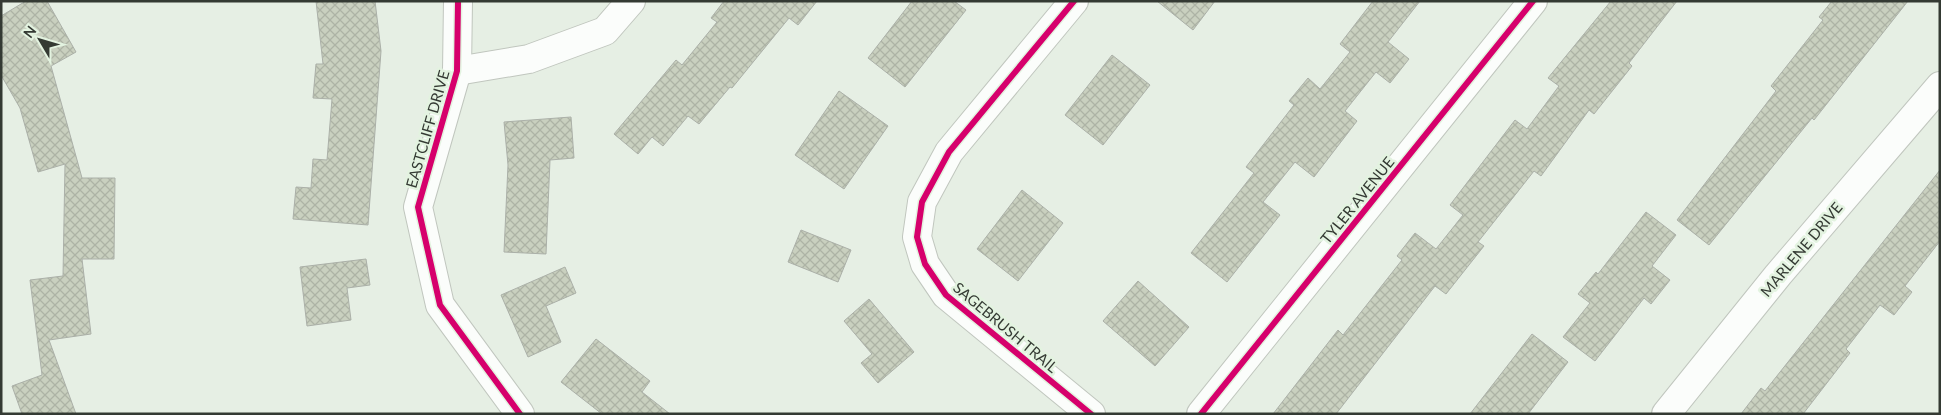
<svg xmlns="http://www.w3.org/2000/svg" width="1941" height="415" viewBox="0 0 1941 415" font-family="Lato,sans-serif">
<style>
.building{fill:url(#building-cross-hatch);stroke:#abb0a8}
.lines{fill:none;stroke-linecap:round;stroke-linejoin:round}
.street-casing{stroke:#c0c6be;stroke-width:30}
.secondary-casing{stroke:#c0c6be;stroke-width:30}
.street{stroke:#fbfdfb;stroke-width:28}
.secondary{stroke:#fbfdfb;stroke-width:28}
.cycleway-casing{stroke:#e3f3e0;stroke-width:9}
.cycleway{stroke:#d6006c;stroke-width:6}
.labels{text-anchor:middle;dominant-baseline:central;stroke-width:5;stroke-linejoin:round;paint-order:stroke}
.street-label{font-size:15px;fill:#343a33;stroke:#e3f3e0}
</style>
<defs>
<pattern id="building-cross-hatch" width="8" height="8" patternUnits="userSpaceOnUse" patternTransform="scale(1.25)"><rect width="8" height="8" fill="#c9d0bf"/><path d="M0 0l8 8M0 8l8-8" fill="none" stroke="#adb3a5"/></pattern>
</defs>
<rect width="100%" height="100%" fill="#e6efe4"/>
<!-- building -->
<g class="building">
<path d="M26,1H47L76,52L51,66L82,178H115L114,259H82L91,334L49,340L76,414H22L12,386L42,375L30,280L63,276L65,164L38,172L20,108L1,75V16Z"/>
<path d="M316,1H375L381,51L368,225L293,219L296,187L311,188L313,159L327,160L332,99L313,98L316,64H323Z"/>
<path d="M724,1H817L798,25L789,18L732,88L730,87L699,124L688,116L663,146L652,137L638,154L614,134L676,60L682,65L717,22L711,18Z"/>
<path d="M912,1H954L966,10L905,87L868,58Z"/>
<path d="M1157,1H1215L1193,30Z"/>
<path d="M1373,1H1420L1388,42L1409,59L1390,83L1376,72L1345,111L1357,121L1314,177L1295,162L1263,202L1280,215L1227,282L1191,253L1254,173L1246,167L1294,105L1289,101L1308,78L1320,89L1350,52L1340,44Z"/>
<path d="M1611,1H1677L1629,63L1632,66L1594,114L1589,110L1541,176L1534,171L1478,242L1484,246L1446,294L1435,286L1336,414H1273L1338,330L1343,335L1402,260L1397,256L1415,233L1436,249L1463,215L1450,205L1515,120L1527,129L1559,86L1548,78Z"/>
<path d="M1832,1H1908L1814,120L1812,118L1709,245L1677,220L1776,91L1771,86L1823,20L1819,17Z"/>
<path d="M1112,55L1150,85L1103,145L1065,115Z"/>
<path d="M839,91L888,126L844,189L795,155Z"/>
<path d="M571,117L574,158L550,160L546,254L504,252L508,165L504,122Z"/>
<path d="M1940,170V241L1905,286L1912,292L1894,315L1880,305L1846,349L1850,353L1803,414H1741L1761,388L1765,391Z"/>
<path d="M1022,190L1063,223L1018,281L977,249Z"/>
<path d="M1646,212L1676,235L1652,266L1670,280L1651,304L1644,298L1595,361L1563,337L1590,303L1578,294L1596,272L1598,274Z"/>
<path d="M801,230L851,250L838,282L788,262Z"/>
<path d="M366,259L370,285L347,288L351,320L307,326L300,267Z"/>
<path d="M565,267L576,293L546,306L561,342L528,357L501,295Z"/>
<path d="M1138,281L1189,327L1155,366L1103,321Z"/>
<path d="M869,299L914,352L878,383L861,363L872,354L844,321Z"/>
<path d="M1532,334L1568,362L1528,414H1470Z"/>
<path d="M596,339L650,381L642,392L670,414H602L561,382Z"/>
</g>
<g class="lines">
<defs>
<g id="street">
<path d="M458,1L457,71L418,207L440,305L520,414"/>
<path d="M1074,1L949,152L922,202L917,237L925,264L946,295L1091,414"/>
<path d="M457,71L529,59L605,31L631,1"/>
<path d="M1201,414L1533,1"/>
</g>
<path id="secondary" d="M1666,414L1778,275L1940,86"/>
</defs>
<!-- street casing -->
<use href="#street" class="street-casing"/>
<!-- secondary casing -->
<use href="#secondary" class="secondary-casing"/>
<!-- street -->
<use href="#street" class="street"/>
<!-- secondary -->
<use href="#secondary" class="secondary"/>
<defs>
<g id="cycleway">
<path d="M458,1L457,71L418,207L440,305L520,414"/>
<path d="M1074,1L949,152L922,202L917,237L925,264L946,295L1091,414"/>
<path d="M1201,414L1533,1"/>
</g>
</defs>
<!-- cycleway casing -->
<use href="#cycleway" class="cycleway-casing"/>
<!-- cycleway -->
<use href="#cycleway" class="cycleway"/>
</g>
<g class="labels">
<!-- street labels -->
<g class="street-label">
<text transform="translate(427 129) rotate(-74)">EASTCLIFF DRIVE</text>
<text transform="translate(1357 200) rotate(-51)">TYLER AVENUE</text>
<text transform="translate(1801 249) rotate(-50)">MARLENE DRIVE</text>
<text transform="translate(1006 327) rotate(40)">SAGEBRUSH TRAIL</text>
</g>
</g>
<!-- border -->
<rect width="1941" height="415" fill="none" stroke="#343a33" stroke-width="5"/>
<!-- north arrow -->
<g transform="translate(40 40) rotate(308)" stroke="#e3f3e0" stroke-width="4" paint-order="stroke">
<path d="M0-4L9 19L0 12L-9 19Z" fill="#343a33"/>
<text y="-8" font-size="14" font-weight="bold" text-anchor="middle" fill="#343a33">N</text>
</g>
</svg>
